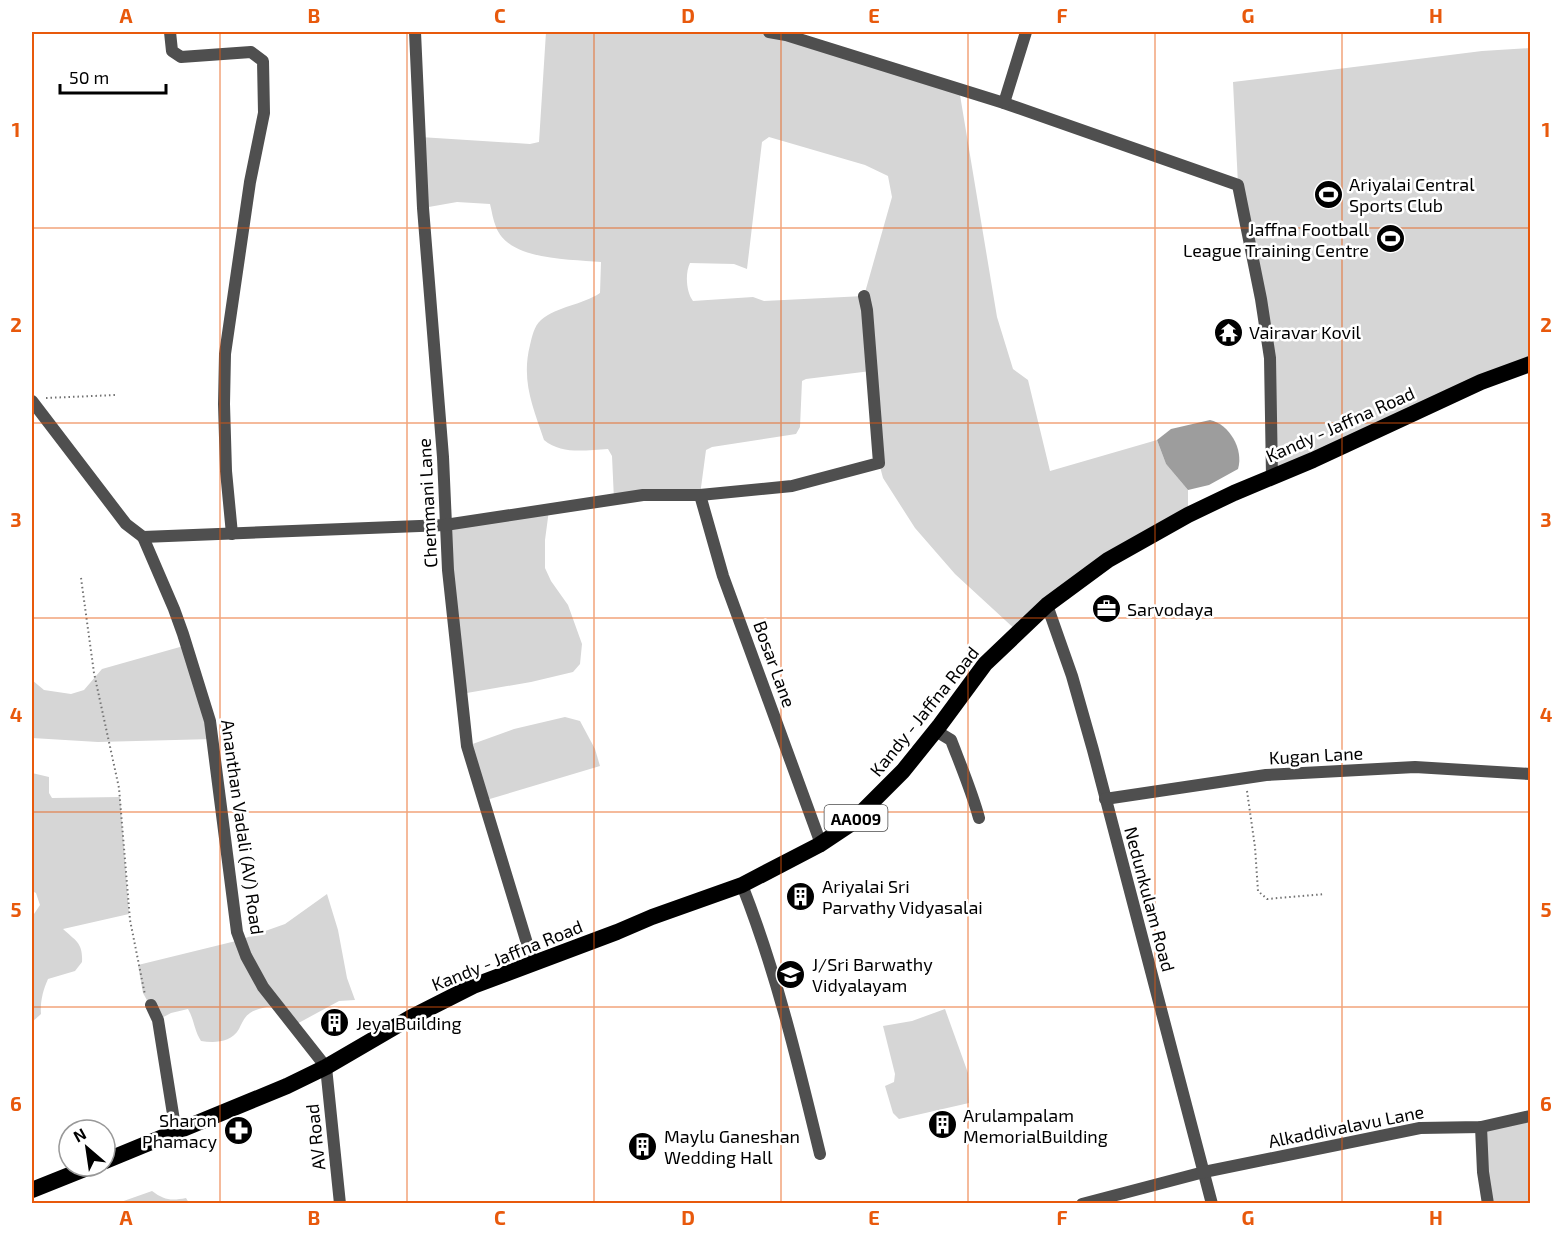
<svg xmlns="http://www.w3.org/2000/svg" width="1562" height="1235" viewBox="0 0 1562 1235" font-family="'Exo 2',sans-serif">
<style>
.green{fill:#d6d6d6;fill-rule:evenodd}
.water{fill:#9d9d9d}
.lines{fill:none;stroke-linecap:round;stroke-linejoin:round}
.path{stroke:#717171;stroke-width:2;stroke-dasharray:1.5 3;stroke-linecap:butt}
.minor{stroke:#4f4f4f;stroke-width:12}
.trunk{stroke:#000;stroke-width:16}
.grid{fill:none;stroke:#e8590c;stroke-width:1.5;stroke-opacity:0.55}
.labels{text-anchor:middle;dominant-baseline:central;stroke-width:5;stroke-linejoin:round;paint-order:stroke}
.shield{fill:#fff;stroke:#4c4c4c;stroke-width:1.5}
.shield-label{font-size:16px;font-weight:bold;fill:#000}
.poi-label{font-size:18px;fill:#000;stroke:#fff;text-anchor:start}
.street-label{font-size:18px;fill:#000;stroke:#fff}
.neatline{fill:none;stroke:#e8590c;stroke-width:2}
.grid-label{font-size:20px;text-anchor:middle;font-weight:bold;fill:#e8590c}
</style>
<rect width="100%" height="100%" fill="#fff"/>
<!-- green -->
<g class="green">
<path d="M546,32H769L959,89L997,317L1013,369L1028,380L1050,471L1157,440L1166,464L1188,490V515L1108,560L1018,632L955,574L915,528L883,478L879,463L871,371L806,379L802,381L800,427L796,434L712,447L706,450L700,495L614,500L612,456L608,449C586,450 562,455 544,440C533,407 521,381 530,345C532,337 534,326 541,320C558,306 582,305 600,293L601,262C570,259 509,261 496,227C493,220 492,212 490,204L457,202L423,208L420,137L530,144L539,142ZM769,137L865,165L888,176L892,197L864,296L764,301L753,297L693,301C686,292 685,273 690,263L734,264L747,269L762,142Z"/>
<path d="M1530,48V364L1272,477L1270,358L1238,185L1233,82L1482,51Z"/>
<path d="M549,510L545,540V568L551,581L568,605L582,644L580,664L573,672L531,682L461,694L445,525Z"/>
<path d="M187,645L213,739L98,742L32,738V680L44,690L71,694L84,690L102,669Z"/>
<path d="M565,717L580,721L595,749L600,766L483,801L467,746L514,729Z"/>
<path d="M32,773L49,777V793L52,798L120,797L129,914L63,929C76,941 83,943 82,962L75,971L48,979C43,990 40,1002 41,1014L32,1022V917L40,905L36,893L32,891Z"/>
<path d="M327,894L338,930L347,978L355,1000L339,1001L293,1026L277,1005C269,1007 257,1008 250,1013C244,1017 242,1023 239,1029C231,1043 214,1043 201,1041C194,1030 194,1019 188,1009L171,1013L158,1020L143,993L138,965L240,940L285,924Z"/>
<path d="M945,1009L968,1073L969,1103L899,1119L893,1113L885,1086L894,1082L895,1074L883,1026L912,1021Z"/>
<path d="M1530,1116V1203H1488L1481,1127Z"/>
<path d="M152,1191C164,1200 171,1201 186,1198L189,1203H118Z"/>
</g>
<!-- water -->
<path class="water" d="M1210,420C1229,424 1244,449 1238,469L1209,485L1188,490L1166,464L1157,440L1171,429Z"/>
<g class="lines">
<!-- path -->
<g class="path">
<path d="M46,398L116,395"/>
<path d="M81,578L94,673L119,788L130,920L145,995"/>
<path d="M1247,791L1255,847L1258,891L1267,899L1325,894"/>
</g>
<!-- minor -->
<g class="minor">
<path d="M170,32L172,51L181,57L251,52L263,61L264,113L250,182L225,354L224,404L226,471L232,534"/>
<path d="M415,32L423,208L443,457L448,570L467,746L533,963"/>
<path d="M769,32L786,35L1004,103L1238,185L1261,299L1270,358L1272,477"/>
<path d="M1004,103L1026,32"/>
<path d="M32,401L126,524L143,537L174,609L183,634L210,721L237,932L246,956L263,987L326,1067L340,1204"/>
<path d="M700,495L723,576L821,844"/>
<path d="M143,537L445,525L643,495H700L792,486L879,463L867,310L864,296"/>
<path d="M1047,605L1072,676L1093,750L1212,1204"/>
<path d="M936,731L951,740C961,766 972,792 979,818"/>
<path d="M1105,799L1266,775L1415,767L1530,774"/>
<path d="M742,885C776,971 798,1063 820,1154"/>
<path d="M151,1005L158,1020L176,1133"/>
<path d="M1481,1127L1483,1172L1488,1204"/>
<path d="M1082,1204L1204,1172L1420,1128L1481,1127L1530,1116"/>
</g>
<!-- trunk -->
<g class="trunk">
<path d="M105,1161L287,1086L326,1067L410,1018L473,986L617,932L652,917L742,885L819,845L849,825L903,771L940,725L985,664L1047,605L1108,560L1188,515L1234,493L1313,460L1481,382L1530,364"/>
<path d="M32,1190L92,1166"/>
</g>
</g>
<!-- grid -->
<path class="grid" d="M220,32V1204M407,32V1204M594,32V1204M781,32V1204M968,32V1204M1155,32V1204M1342,32V1204M32,228H1530M32,423H1530M32,618H1530M32,812H1530M32,1007H1530"/>
<!-- icons -->
<defs>
<symbol id="stadium-disc" viewBox="-11 -11 22 22"><circle r="9.5" fill="#000" stroke="#fff"/><path d="M0-5a6.5 5 0 1 0 0 10a6.5 5 0 1 0 0-10ZM-3.5-1.8h7v3.6h-7Z" fill="#fff"/></symbol>
<symbol id="temple-disc" viewBox="-11 -11 22 22"><circle r="9.5" fill="#000" stroke="#fff"/><path d="M0-6L5-2H3V0L6.5 2.5H4V6H1.5V3h-3V6H-4V2.5H-6.5L-3 0V-2H-5Z" fill="#fff"/></symbol>
<symbol id="office-disc" viewBox="-11 -11 22 22"><circle r="9.5" fill="#000" stroke="#fff"/><path d="M-6-3h4V-5.5h4V-3h4V5H-6ZM-1-4.5V-3h2v-1.5ZM-6 0V1H6V0Z" fill="#fff"/></symbol>
<symbol id="building-disc" viewBox="-11 -11 22 22"><circle r="9.5" fill="#000" stroke="#fff"/><path d="M-4-6H4V6H1V3H-1V6H-4ZM-2.5-4.3h1.7v1.8h-1.7ZM.8-4.3h1.7v1.8H.8ZM-2.5-1h1.7V.8h-1.7ZM.8-1h1.7V.8H.8Z" fill="#fff"/></symbol>
<symbol id="school-disc" viewBox="-11 -11 22 22"><circle r="9.5" fill="#000" stroke="#fff"/><path d="M0-5L7-2L0 1L-7-2ZM-4 1L0 2.5L4 1V4Q0 6-4 4Z" fill="#fff"/></symbol>
<symbol id="pharmacy-disc" viewBox="-11 -11 22 22"><circle r="9.5" fill="#000" stroke="#fff"/><path d="M-2-6h4v4h4v4h-4v4h-4v-4h-4v-4h4Z" fill="#fff"/></symbol>
</defs>
<g fill-rule="evenodd">
<use href="#stadium-disc" x="1312" y="178" width="33" height="33"/>
<use href="#stadium-disc" x="1374" y="222" width="33" height="33"/>
<use href="#temple-disc" x="1212" y="316" width="33" height="33"/>
<use href="#office-disc" x="1090" y="592" width="33" height="33"/>
<use href="#building-disc" x="784" y="880" width="33" height="33"/>
<use href="#school-disc" x="774" y="958" width="33" height="33"/>
<use href="#building-disc" x="318" y="1006" width="33" height="33"/>
<use href="#building-disc" x="926" y="1108" width="33" height="33"/>
<use href="#pharmacy-disc" x="222" y="1114" width="33" height="33"/>
<use href="#building-disc" x="626" y="1130" width="33" height="33"/>
</g>
<g class="labels">
<!-- shield labels -->
<rect class="shield" x="824.5" y="805" width="63" height="26" rx="4.5"/>
<g class="shield-label">
<text x="856" y="818">AA009</text>
</g>
<!-- poi labels -->
<g class="poi-label">
<text x="1349" y="184">Ariyalai Central<tspan x="1349" dy="21">Sports Club</tspan></text>
<text x="1369" y="229" text-anchor="end">Jaffna Football<tspan x="1369" dy="21">League Training Centre</tspan></text>
<text x="1249" y="332">Vairavar Kovil</text>
<text x="1127" y="609">Sarvodaya</text>
<text x="822" y="886">Ariyalai Sri<tspan x="822" dy="21">Parvathy Vidyasalai</tspan></text>
<text x="812" y="964">J/Sri Barwathy<tspan x="812" dy="21">Vidyalayam</tspan></text>
<text x="356" y="1023">Jeya Building</text>
<text x="963" y="1115">Arulampalam<tspan x="963" dy="21">MemorialBuilding</tspan></text>
<text x="217" y="1120" text-anchor="end">Sharon<tspan x="217" dy="21">Phamacy</tspan></text>
<text x="664" y="1136">Maylu Ganeshan<tspan x="664" dy="21">Wedding Hall</tspan></text>
</g>
<!-- street labels -->
<g class="street-label">
<text transform="translate(1340 424) rotate(-24)">Kandy - Jaffna Road</text>
<text transform="translate(427 503) rotate(-93)">Chemmani Lane</text>
<text transform="translate(775 664) rotate(70)">Bosar Lane</text>
<text transform="translate(924 711) rotate(-51)">Kandy - Jaffna Road</text>
<text transform="translate(1316 755) rotate(-3)">Kugan Lane</text>
<text transform="translate(243 827) rotate(82)">Ananthan Vadali (AV) Road</text>
<text transform="translate(1150 899) rotate(75)">Nedunkulam Road</text>
<text transform="translate(507 955) rotate(-22)">Kandy - Jaffna Road</text>
<text transform="translate(1346 1126) rotate(-11)">Alkaddivalavu Lane</text>
<text transform="translate(315 1137) rotate(-96)">AV Road</text>
</g>
</g>
<!-- border -->
<rect width="1562" height="1235" fill="none" stroke="#ffffff" stroke-width="66"/>
<!-- north arrow -->
<g transform="translate(87 1148) rotate(331)"><circle r="28" fill="#ffffff" stroke="#999999" stroke-width="1.5"/>
<path d="M0-4.5L10 22L0 15L-10 22Z" fill="#000000"/>
<text y="-9" font-size="16" font-weight="bold" text-anchor="middle" fill="#000000">N</text>
</g>
<!-- scale -->
<path d="M60 84v9h106v-9" fill="none" stroke="#000000" stroke-width="3"/>
<text x="69" y="84" font-size="18" fill="#000000" stroke="#ffffff" stroke-width="4.5" paint-order="stroke">50 m</text>
<rect x="33" y="33" width="1496" height="1169" class="neatline"/>
<g class="grid-label">
<text x="126" y="23">A</text>
<text x="314" y="23">B</text>
<text x="500" y="23">C</text>
<text x="688" y="23">D</text>
<text x="874" y="23">E</text>
<text x="1062" y="23">F</text>
<text x="1248" y="23">G</text>
<text x="1436" y="23">H</text>
<text x="16" y="137">1</text>
<text x="1546" y="137">1</text>
<text x="16" y="332">2</text>
<text x="1546" y="332">2</text>
<text x="16" y="527">3</text>
<text x="1546" y="527">3</text>
<text x="16" y="722">4</text>
<text x="1546" y="722">4</text>
<text x="16" y="917">5</text>
<text x="1546" y="917">5</text>
<text x="16" y="1111">6</text>
<text x="1546" y="1111">6</text>
<text x="126" y="1225">A</text>
<text x="314" y="1225">B</text>
<text x="500" y="1225">C</text>
<text x="688" y="1225">D</text>
<text x="874" y="1225">E</text>
<text x="1062" y="1225">F</text>
<text x="1248" y="1225">G</text>
<text x="1436" y="1225">H</text>
</g>
</svg>
